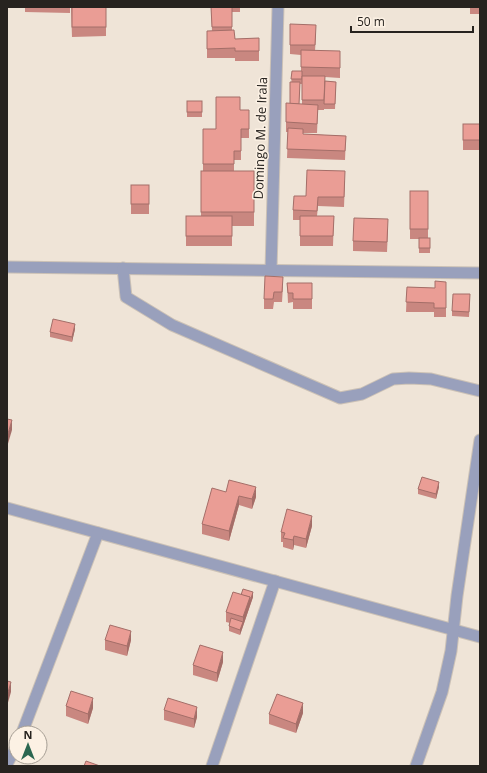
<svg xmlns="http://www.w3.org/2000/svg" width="487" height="773" viewBox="0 0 487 773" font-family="'Open Sans',sans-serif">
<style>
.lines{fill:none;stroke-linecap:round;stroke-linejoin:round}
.minor-casing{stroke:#cbc1b6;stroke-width:13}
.minor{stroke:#99a0bc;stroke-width:11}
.wall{fill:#c98780;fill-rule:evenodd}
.shaded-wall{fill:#a46e68}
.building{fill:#ea9d95;stroke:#a46e68}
.labels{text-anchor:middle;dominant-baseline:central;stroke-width:3;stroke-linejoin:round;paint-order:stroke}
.street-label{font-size:13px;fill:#27231f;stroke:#fcf1e4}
</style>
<rect width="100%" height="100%" fill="#efe4d7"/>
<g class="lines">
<defs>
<g id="minor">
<path d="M7,267L480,273"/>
<path d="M123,268L126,297L172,325L340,398L362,394L393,379L409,378L431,379L480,391"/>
<path d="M271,270L278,7"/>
<path d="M7,508L480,637"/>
<path d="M22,733L98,533"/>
<path d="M7,764L16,747"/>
<path d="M212,766L275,581"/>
<path d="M416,766L442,692L451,651L457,596L480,440"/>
</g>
</defs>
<!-- minor casing -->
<use href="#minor" class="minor-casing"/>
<!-- minor -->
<use href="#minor" class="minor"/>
</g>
<!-- wall -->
<g class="wall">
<path d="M25,7H70V13L25,12Z"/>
<path d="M71,7H106V36L72,37Z"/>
<path d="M211,7H240V12H232V31L235,39L259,38V61H235V58H207V31H212Z"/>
<rect x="470" y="7" width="10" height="7"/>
<path d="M316,35L315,51H340V78L325,77V81L336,82L335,109H324V98V110H318L317,133H303V134L346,136L345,160L287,158L288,132H286V122L290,104L292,71H301V55L290,54V45ZM300,84H302V104H299Z"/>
<rect x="187" y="101" width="15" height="16"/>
<path d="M240,110H249V138H241V160H234V171H254V226H232V246H186V216H201V171H203V129H216Z"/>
<rect x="463" y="124" width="17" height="26"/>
<path d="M345,181L344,207L318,206L317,216H334L333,246H300V220H293V210L306,196Z"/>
<rect x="131" y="185" width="18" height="29"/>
<path d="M410,191H428V238H430V253H419V239H410Z"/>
<path d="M388,229L387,252L353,251V241Z"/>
<path d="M446,282V317H434V312H406L407,287L435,288Z"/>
<path d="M287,283H312V309H293V302L288,303Z"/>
<path d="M283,286L282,302H274L273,309H264V299Z"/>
<path d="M470,299L469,317L452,316V311Z"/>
<path d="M75,329L72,342L50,337V332Z"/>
<path d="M439,487L436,499L418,494V489Z"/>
<path d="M226,492L256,497L252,509L239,505L229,541L202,534V524Z"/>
<path d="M312,526L306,548L294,545L293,550L283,547V542H281V532Z"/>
<path d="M241,595L253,597L240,635L229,631V626L230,623L226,622V612Z"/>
<path d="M105,640H131L127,656L105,650Z"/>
<path d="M223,662L217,682L193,675V665Z"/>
<path d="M66,706L93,708L88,724L66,716Z"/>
<path d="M164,710L197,717L194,728L164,720Z"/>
<path d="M303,713L296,733L269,724V714Z"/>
</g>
<!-- shaded-wall -->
<g class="shaded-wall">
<path d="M75,324V329L72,342V337Z"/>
<path d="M12,420V430L7,447V437Z"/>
<path d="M439,482V487L436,499V494Z"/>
<path d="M256,487V497L252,509V499Z"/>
<path d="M239,496V505L229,541V531Z"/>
<path d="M312,516V526L306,548V539Z"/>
<path d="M294,536V545L293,550V540Z"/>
<path d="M253,592V597L240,635V630L243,622V617L250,597Z"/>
<path d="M131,631V640L127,656V646Z"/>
<path d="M223,652V662L217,682V673Z"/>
<path d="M11,682V692L7,706V696Z"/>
<path d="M93,698V708L88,724V714Z"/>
<path d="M303,703V713L296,733V724Z"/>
<path d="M197,707V717L194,728V719Z"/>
</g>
<!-- building -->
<g class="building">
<rect x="72" y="7" width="34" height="20"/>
<path d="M211,7H232V27H212Z"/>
<path d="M290,24L316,25L315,45H290Z"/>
<path d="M234,30L235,39L259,38V51H235V48L207,49V31Z"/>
<path d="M301,50L340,51V68L301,67Z"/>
<path d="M292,71H302V79H291Z"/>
<path d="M302,76H325L324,100H302Z"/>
<path d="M325,81L336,82L335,104H324Z"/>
<path d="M290,82H300L299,104H290Z"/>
<path d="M216,97H240V110H249V129H241V151H234V164H203V129H216Z"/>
<rect x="187" y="101" width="15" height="11"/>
<path d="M286,103L318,105L317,124L286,122Z"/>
<rect x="463" y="124" width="17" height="16"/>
<path d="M288,128L303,129V134L346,136L345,151L287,149Z"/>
<path d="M307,170L345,171L344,197H318L317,211L293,210L294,196H306Z"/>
<rect x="201" y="171" width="53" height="41"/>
<rect x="131" y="185" width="18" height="19"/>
<rect x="410" y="191" width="18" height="38"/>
<rect x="186" y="216" width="46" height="20"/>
<path d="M300,216H334L333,236H300Z"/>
<path d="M354,218L388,219L387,242L353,241Z"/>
<rect x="419" y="238" width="11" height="10"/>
<path d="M265,276L283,277L282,292H274L273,299H264Z"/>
<path d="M435,281L446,282V308H434V303L406,302L407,287L435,288Z"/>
<path d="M287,283H312V299H293V293H288Z"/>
<path d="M453,294H470L469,312L452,311Z"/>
<path d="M53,319L75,324L72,337L50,332Z"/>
<path d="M7,419L12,420L7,437Z"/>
<path d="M422,477L439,482L436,494L418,489Z"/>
<path d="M229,480L256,487L252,499L239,496L229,531L202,524L212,488L226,492Z"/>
<path d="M287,509L312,516L306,539L294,536L293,540L283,538L285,533L281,532Z"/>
<path d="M243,589L253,592L250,602V597L241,595Z"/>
<path d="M233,592L250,597L243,617L226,612Z"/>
<path d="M231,618L243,622L240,630L229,626Z"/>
<path d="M110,625L131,631L127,646L105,640Z"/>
<path d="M200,645L223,652L217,673L193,665Z"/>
<path d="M7,681L11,682L7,696Z"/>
<path d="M71,691L93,698L88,714L66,706Z"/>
<path d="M277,694L303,703L296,724L269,714Z"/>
<path d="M168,698L197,707L194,719L164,710Z"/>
<path d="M86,761L100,766H84Z"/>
</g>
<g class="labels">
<!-- street labels -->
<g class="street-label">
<text transform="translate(260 138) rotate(-88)">Domingo M. de Irala</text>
</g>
</g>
<!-- border -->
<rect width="487" height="773" fill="none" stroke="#27231f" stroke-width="16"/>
<!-- north arrow -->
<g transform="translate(28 745)"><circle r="19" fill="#fcf1e4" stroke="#a79f95"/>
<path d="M0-3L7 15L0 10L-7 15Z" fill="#2b6751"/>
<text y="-6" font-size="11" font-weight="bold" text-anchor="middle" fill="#27231f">N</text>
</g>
<!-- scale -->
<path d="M351 26v6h122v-6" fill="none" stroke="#27231f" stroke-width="2"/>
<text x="357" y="26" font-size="12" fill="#27231f" stroke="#fcf1e4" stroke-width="3" paint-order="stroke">50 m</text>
</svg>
